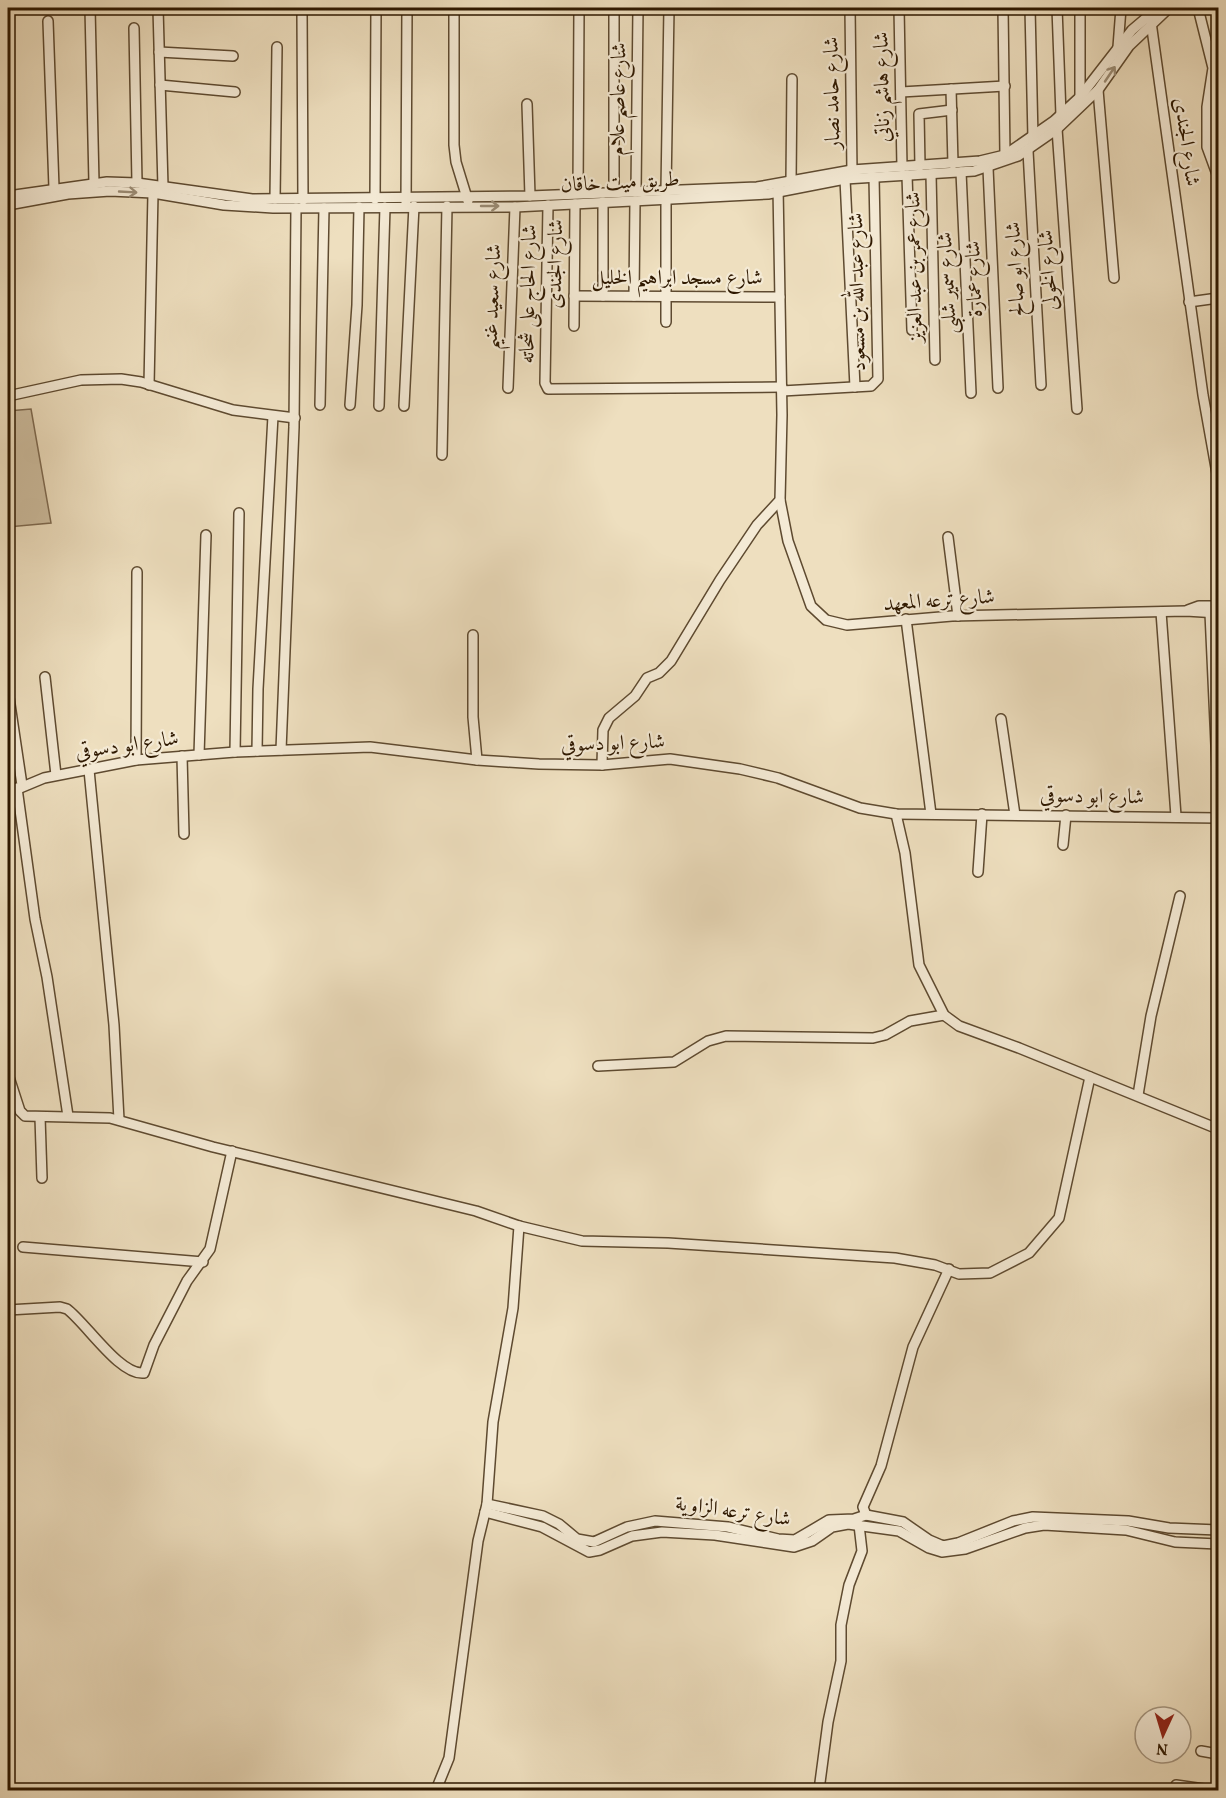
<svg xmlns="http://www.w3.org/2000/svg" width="1226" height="1798" viewBox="0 0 1226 1798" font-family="Vollkorn,Amiri,serif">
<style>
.pitch{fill:#cdbd9f;stroke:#7e6a50;stroke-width:1.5}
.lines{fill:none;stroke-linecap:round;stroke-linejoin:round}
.street-casing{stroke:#5e4a30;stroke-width:12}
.street{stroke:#f4ead5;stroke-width:9}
.oneway{stroke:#9b8c75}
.labels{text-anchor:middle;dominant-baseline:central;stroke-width:4.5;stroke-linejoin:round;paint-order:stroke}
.street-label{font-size:21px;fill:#2e1800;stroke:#f4ead5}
</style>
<rect width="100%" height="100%" fill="#eedfbf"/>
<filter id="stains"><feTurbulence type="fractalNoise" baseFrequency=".00333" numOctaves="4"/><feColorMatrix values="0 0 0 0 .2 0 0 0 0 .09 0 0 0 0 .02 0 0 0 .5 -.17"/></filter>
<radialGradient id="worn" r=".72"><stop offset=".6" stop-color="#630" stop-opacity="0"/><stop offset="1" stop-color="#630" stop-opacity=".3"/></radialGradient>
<!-- pitch -->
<path class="pitch" d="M31,409L51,523L8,527V411Z"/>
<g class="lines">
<defs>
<g id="street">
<path d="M90,8L94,183"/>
<path d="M158,8L163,187"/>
<path d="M454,8V145L456,162L468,201"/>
<path d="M614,8V192"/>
<path d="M850,8L852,173"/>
<path d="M899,8L902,167"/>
<path d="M1003,8L1005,155"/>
<path d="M1030,8L1033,138"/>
<path d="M1057,8L1061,115"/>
<path d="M1198,8L1213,68L1207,107V147L1218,177"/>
<path d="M302,11L303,200"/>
<path d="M48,21L54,188"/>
<path d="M1151,22L1203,395L1218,479"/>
<path d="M134,28L137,183"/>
<path d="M1118,47L1121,8"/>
<path d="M159,52L233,56"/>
<path d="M160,85L235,92"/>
<path d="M951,89L953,164"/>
<path d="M1098,90L1114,278"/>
<path d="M901,92L1005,86"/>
<path d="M1080,97V8"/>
<path d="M527,104L530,196"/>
<path d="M1057,129L1077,409"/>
<path d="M1028,151L1041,385"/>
<path d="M920,166L919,114L952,110"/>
<path d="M988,168L998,388"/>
<path d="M961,172L971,393"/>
<path d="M931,174L935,360"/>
<path d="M907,175L912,330"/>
<path d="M845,179L855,387"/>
<path d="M8,181V195"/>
<path d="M791,181L792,79"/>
<path d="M666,189L669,8"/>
<path d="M636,191L638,8"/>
<path d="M578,193L579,8"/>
<path d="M8,196L107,182L137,183L252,199L530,196L757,187L852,170L980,161L1005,155L1054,121L1080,97L1132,30L1158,8"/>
<path d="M275,199L277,47"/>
<path d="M375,199L376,8"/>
<path d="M603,202V296"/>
<path d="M406,204L407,8"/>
<path d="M8,205L68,194L110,191L153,193L224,205L273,208L515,207L768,194L845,179L974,171L1018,156L1057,129L1098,90L1129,46L1169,8"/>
<path d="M548,205L545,383L548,389L782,387"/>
<path d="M574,296L780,297"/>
<path d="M634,296L635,201"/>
<path d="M1189,302L1218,298"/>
<path d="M666,322V199"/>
<path d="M574,326L575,204"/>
<path d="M149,385L153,193"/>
<path d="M508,388L515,207"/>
<path d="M782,391L871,386L878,379L874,177"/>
<path d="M8,396L81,380L121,379L141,382L233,410L295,418"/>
<path d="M320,405L324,208"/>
<path d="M350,405L357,305L359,207"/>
<path d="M379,406L385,207"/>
<path d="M404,406L414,206"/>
<path d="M442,455L447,206"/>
<path d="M780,500L788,541L811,606L826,620L847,625L952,616L1186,611L1218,613"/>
<path d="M948,537L958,616"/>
<path d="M1188,610L1199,606H1218"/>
<path d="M1161,612L1176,816"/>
<path d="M1210,613L1218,789"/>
<path d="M906,619L931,814"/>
<path d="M473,635V717L477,760"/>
<path d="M45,677L56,775"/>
<path d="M8,691L22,785"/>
<path d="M1001,719L1015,815"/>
<path d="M281,750L294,427L296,208"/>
<path d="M257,751L258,689L273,416"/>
<path d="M235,752L239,513"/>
<path d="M199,755L206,535"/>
<path d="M182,756L184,834"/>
<path d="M136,760L137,572"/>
<path d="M602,765L603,730L609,718L635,696L647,678L659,673L671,661L720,580L757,525L780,500L782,415L778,187"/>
<path d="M89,770L114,1025L119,1120"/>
<path d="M17,788L35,919L47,977L68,1116"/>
<path d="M8,793L44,778L136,760L235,752L370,747L477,760L539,764L602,765L670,759L740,769L778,778L860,808L896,814L1218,818"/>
<path d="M896,814L905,853L919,965L944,1015L959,1026L1019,1048L1218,1129"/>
<path d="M1063,845L1066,815"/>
<path d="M978,872L982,814"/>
<path d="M598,1066L674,1062L708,1041L726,1036L873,1038L885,1035L910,1021L944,1015"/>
<path d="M8,1074L20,1111L25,1116L110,1118L213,1147L476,1211L519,1226L513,1308L493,1422L487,1504L478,1541L449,1758L436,1790"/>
<path d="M1138,1095L1151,1016L1180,896"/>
<path d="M40,1117L42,1178"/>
<path d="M519,1226L582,1241L668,1243L895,1258L935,1265L959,1274L990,1273L1029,1253L1059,1218L1090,1077"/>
<path d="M23,1247L203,1262"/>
<path d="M8,1310L60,1307L67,1309C86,1323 120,1376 144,1373L154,1345L187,1281L210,1249L232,1151"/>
<path d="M487,1504L543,1516L559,1524L577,1539L594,1542L627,1527L655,1521L728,1527L778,1539L795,1540L829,1520L854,1519L866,1515L903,1522L929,1540L943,1546L958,1543L1013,1521L1033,1517L1128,1521L1169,1528L1218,1530"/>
<path d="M485,1512L542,1527L589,1552L600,1550L632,1536L662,1532L715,1535L794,1547L812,1541L832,1527L848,1524L899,1531L929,1548L942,1552L965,1549L1025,1528L1044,1525L1126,1530L1175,1542L1218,1544"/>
<path d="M866,1515L863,1507L881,1466L913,1347L949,1269"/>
<path d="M1201,1751L1218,1754"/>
<path d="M1176,1785L1211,1790"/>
<path d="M819,1790L828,1722L841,1661V1625L849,1585L862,1551L859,1525"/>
</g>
</defs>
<!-- street casing -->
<use href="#street" class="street-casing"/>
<!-- street -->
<use href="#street" class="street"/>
</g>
<!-- one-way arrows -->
<defs><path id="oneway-shaft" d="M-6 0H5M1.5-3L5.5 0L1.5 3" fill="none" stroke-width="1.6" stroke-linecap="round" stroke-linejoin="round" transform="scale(1.5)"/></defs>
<g class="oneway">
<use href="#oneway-shaft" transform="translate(1110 74) rotate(-56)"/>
<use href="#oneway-shaft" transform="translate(128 192) rotate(3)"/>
<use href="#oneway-shaft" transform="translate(490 206)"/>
</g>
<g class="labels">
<!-- street labels -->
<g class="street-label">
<text transform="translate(883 87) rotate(-91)">شارع هاشم زناتي</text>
<text transform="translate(833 93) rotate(-91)">شارع حامد نصار</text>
<text transform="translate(619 99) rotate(-89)">شارع عاصم علام</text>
<text transform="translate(1186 142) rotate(82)">شارع الجندى</text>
<text transform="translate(620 183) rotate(-3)">طريق ميت خاقان</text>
<text transform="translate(556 264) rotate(-89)">شارع الجندى</text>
<text transform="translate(915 267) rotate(-91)">شارع عمر بن عبد العزيز</text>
<text transform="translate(1016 269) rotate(-93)">شارع ابو صالح</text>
<text transform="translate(1049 270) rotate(-94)">شارع الخولى</text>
<text x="677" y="278">شارع مسجد ابراهيم الخليل</text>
<text transform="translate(975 279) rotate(-92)">شارع عمارة</text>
<text transform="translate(948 283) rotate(-93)">شارع سمير شلبى</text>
<text transform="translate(858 292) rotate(-91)">شارع عبد الله بن مسعود</text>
<text transform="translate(529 294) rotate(-89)">شارع الحاج على شحاته</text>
<text transform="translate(493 297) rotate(-88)">شارع سعيد غنيم</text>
<text transform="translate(939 601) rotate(-4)">شارع ترعه المعهد</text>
<text transform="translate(613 744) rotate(-2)">شارع ابو دسوقي</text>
<text transform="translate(127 746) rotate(-8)">شارع ابو دسوقي</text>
<text transform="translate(1092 797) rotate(1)">شارع ابو دسوقي</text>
<text transform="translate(733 1512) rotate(8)">شارع ترعه الزاوية</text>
</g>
</g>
<!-- margin -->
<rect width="1226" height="1798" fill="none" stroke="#eedfbf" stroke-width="30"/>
<rect x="9" y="9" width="1208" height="1780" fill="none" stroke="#2e1800" stroke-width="3"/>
<rect x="15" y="15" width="1196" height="1768" fill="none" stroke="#2e1800" stroke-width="1.5"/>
<!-- north arrow -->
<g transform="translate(1163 1735) rotate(184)"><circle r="28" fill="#f4ead5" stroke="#a59680" stroke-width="1.5"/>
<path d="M0-4.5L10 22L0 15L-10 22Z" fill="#8f2418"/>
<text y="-9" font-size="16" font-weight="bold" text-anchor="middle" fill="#2e1800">N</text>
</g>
<rect width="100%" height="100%" filter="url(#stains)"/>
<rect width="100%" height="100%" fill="url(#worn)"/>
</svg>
